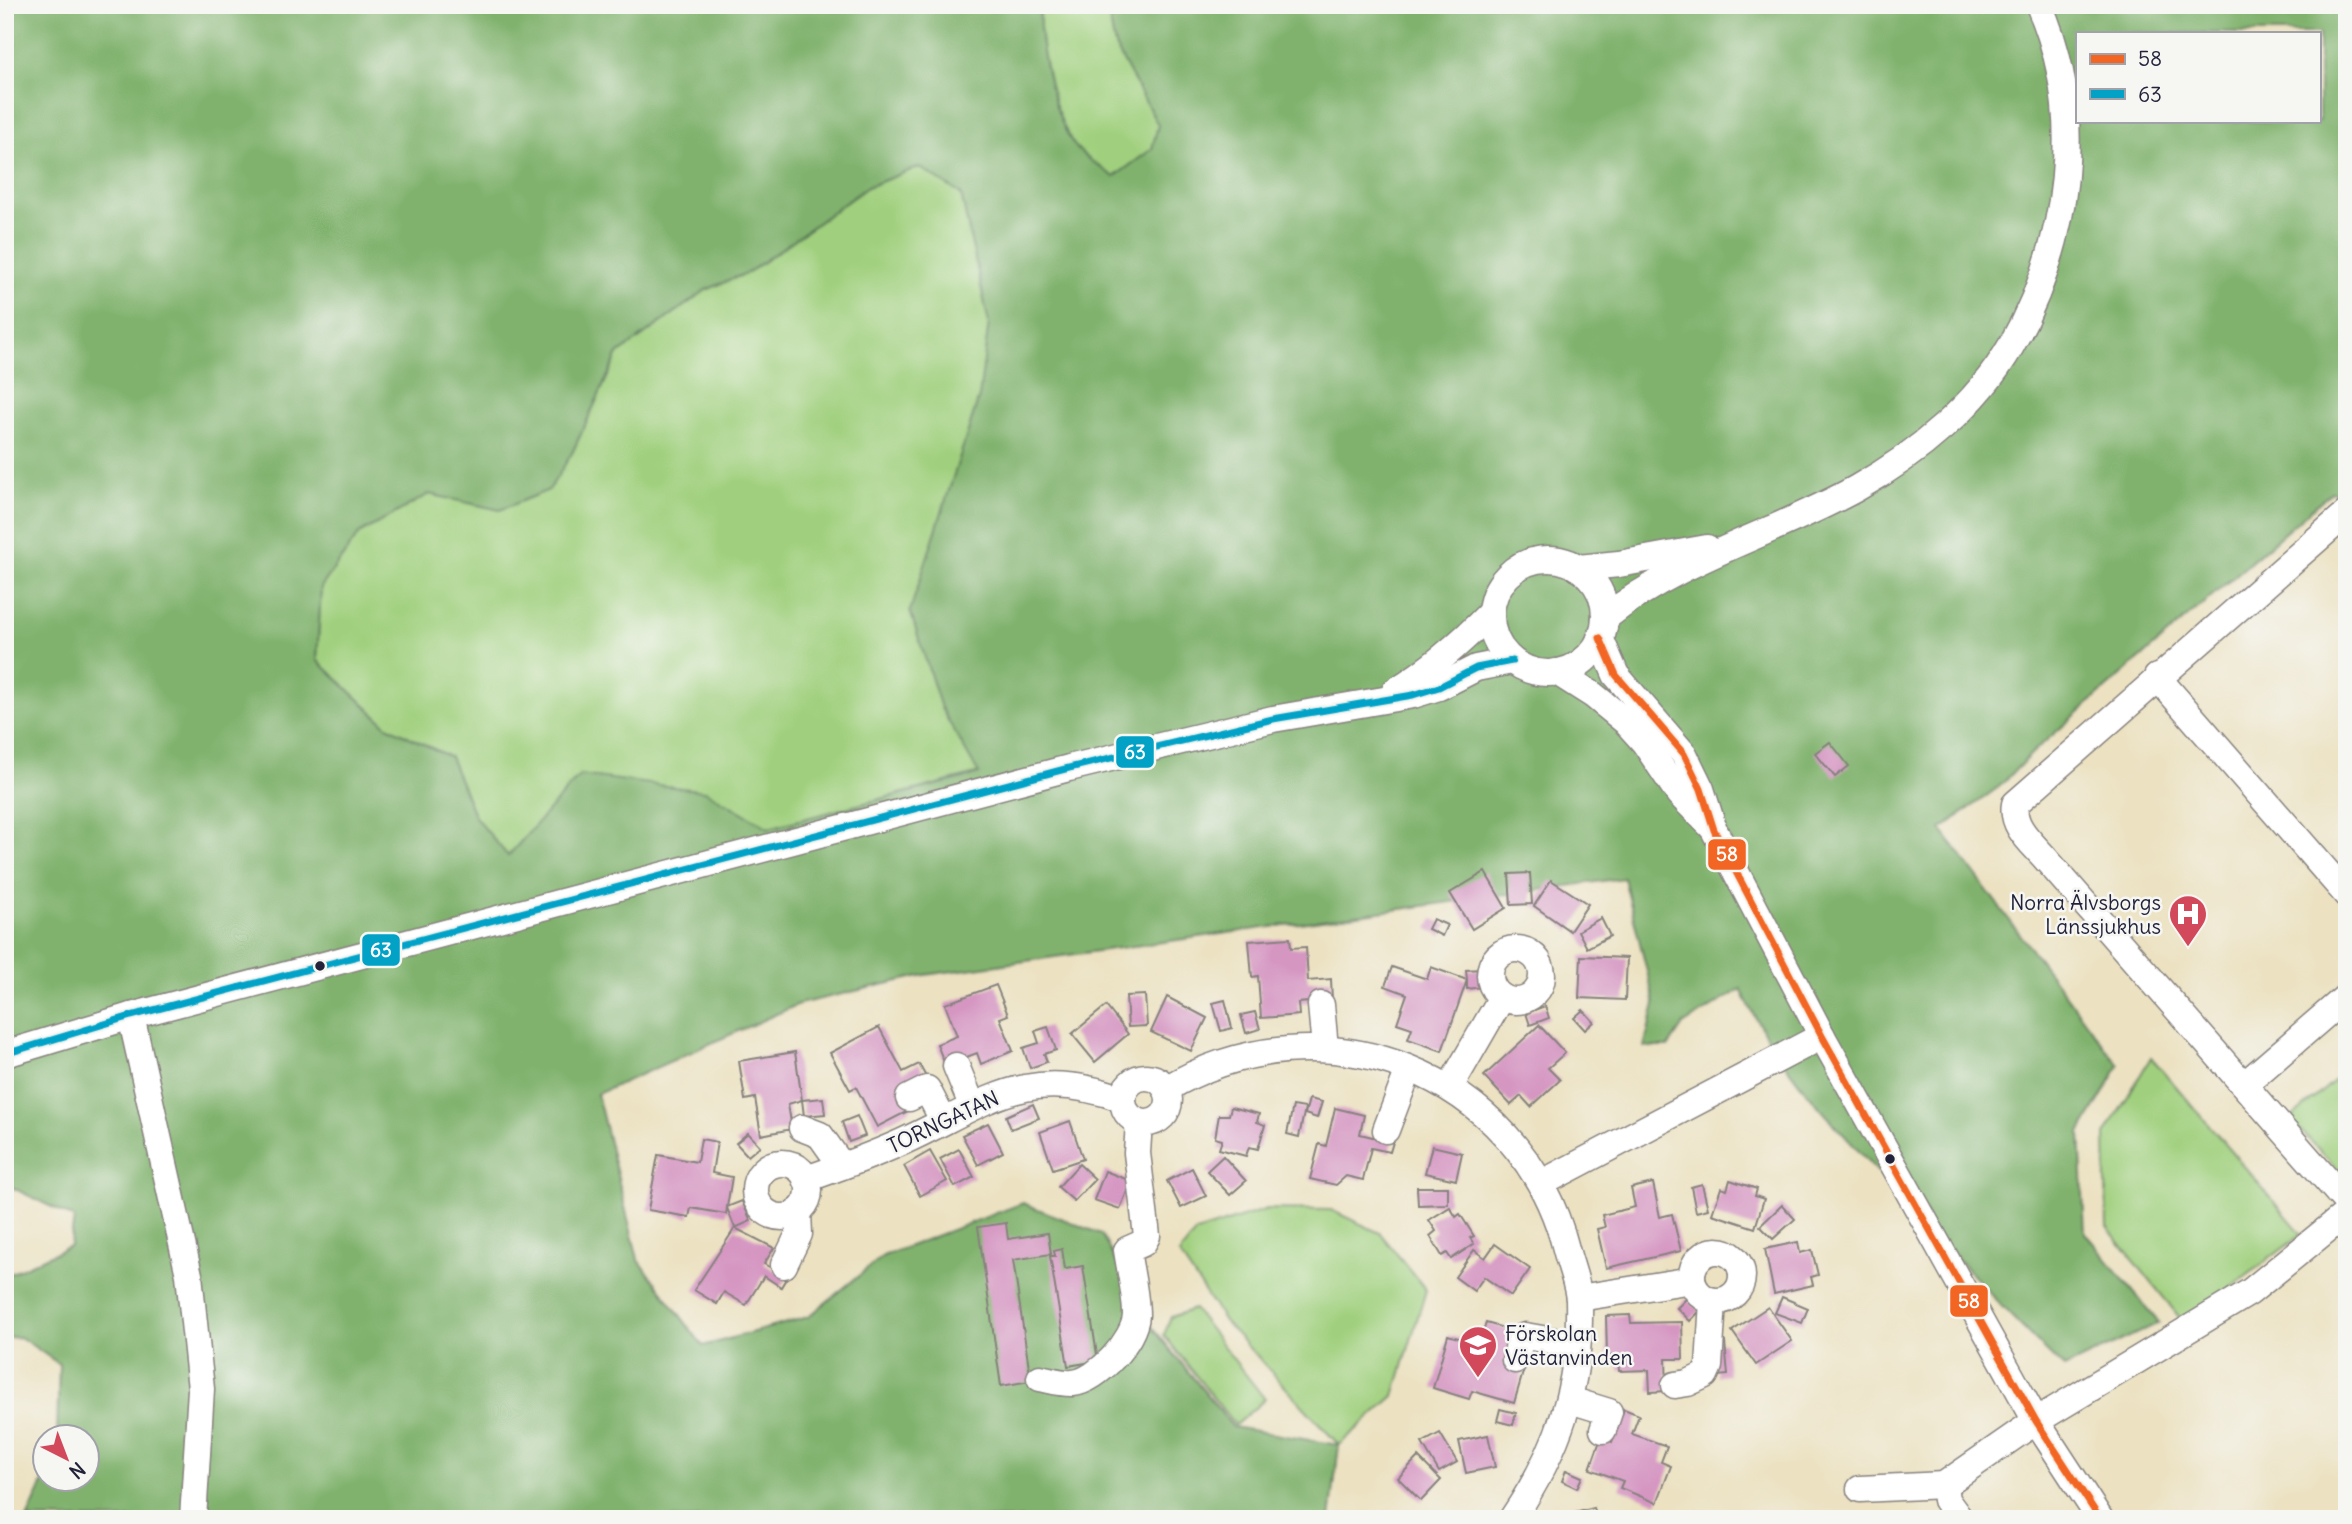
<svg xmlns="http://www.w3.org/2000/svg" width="2352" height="1524" viewBox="0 0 2352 1524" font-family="Delius,sans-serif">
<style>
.green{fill:#a0d07e;stroke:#61795c;stroke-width:2}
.forest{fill:#80b26d;stroke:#516a54;stroke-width:2;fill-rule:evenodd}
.building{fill:#d596c2}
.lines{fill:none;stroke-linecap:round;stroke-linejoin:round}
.minor-casing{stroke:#87827e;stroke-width:29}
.minor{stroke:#fff;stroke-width:26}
.bus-1-casing{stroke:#f6f6f2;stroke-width:12}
.bus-2-casing{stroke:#f6f6f2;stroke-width:12}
.bus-1{stroke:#f26522;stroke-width:7}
.bus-2{stroke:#02a2c7;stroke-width:7}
.bus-dot{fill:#22223b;stroke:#f6f6f2;stroke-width:2.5}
.labels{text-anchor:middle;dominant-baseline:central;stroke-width:5;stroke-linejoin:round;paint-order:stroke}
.poi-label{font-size:21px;fill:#22223b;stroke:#f6f6f2;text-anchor:end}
.street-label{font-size:21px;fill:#22223b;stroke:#f6f6f2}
.line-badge{stroke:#f6f6f2;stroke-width:2.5}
.badge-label{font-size:19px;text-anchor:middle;font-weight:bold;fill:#fff}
</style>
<rect width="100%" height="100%" fill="#f6f6f2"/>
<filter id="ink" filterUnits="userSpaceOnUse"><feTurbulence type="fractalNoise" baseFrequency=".0143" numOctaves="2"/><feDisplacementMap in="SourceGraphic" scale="14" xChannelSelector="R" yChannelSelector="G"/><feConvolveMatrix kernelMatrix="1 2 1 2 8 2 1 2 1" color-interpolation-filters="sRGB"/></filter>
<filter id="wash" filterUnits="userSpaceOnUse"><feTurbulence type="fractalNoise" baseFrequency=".00686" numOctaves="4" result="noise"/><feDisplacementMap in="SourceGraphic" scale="28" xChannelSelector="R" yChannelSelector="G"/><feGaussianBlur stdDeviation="1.57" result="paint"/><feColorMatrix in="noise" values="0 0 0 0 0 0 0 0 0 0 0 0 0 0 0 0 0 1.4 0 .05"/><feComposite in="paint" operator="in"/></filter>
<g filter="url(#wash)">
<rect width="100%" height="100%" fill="#ece2c2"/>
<!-- green -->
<g class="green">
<path d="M1040,5H1107L1115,46L1159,125L1152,149L1114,177C1101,167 1080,156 1072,142C1053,113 1037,40 1040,5Z"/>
<path d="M919,167L961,194L989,323L941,708L980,773L769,828L705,791L508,857L475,817L450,757L387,726L317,660L321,587L359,534L429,494L500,510L572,453L618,354L706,290L749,272L867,187Z"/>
<path d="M2151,1057L2302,1234L2184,1323L2107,1227L2105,1135Z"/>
<path d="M2347,1070V1170H2338L2290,1119Z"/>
<path d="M1267,1209L1331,1210L1380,1233L1426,1290L1394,1396L1339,1445L1224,1321L1179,1254L1196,1232Z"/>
<path d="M1194,1309L1265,1399L1235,1425L1164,1335L1171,1317Z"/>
</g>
<!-- forest -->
<path class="forest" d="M5,5H1040C1037,40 1053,113 1072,142C1080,155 1101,167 1114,177L1152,149L1158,125L1115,46L1107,5H2347V494L2331,492L2032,753L2000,786L1941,829L2119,1066L2080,1133L2085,1233L2159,1323L2064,1368C2006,1314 1955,1256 1902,1198C1843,1133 1777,1070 1741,989L1683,1025L1668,1047H1644L1655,1004L1624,878L925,975L799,1004L597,1094L638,1259L703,1346L808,1317L883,1256L1023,1203L1101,1234L1152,1327L1233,1427L1339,1445L1330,1519H27L45,1478H88V1436H57L59,1364L20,1337L5,1338V1276L70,1246L74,1218L5,1184ZM2077,33H2319V121H2077ZM919,167L961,194L989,323L979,397L910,611L941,708L979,774L769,828L705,791L580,775L508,856L475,817L450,757L387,726L317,660L321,587L359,534L429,494L500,510L549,490L572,453L618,354L706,290L749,272L867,187Z"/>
<g id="blocks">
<!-- building -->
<g class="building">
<path d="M1830,742L1849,766L1835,777L1815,753Z"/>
<path d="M1485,872L1506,908L1472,929L1450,893Z"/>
<path d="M1530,873L1532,904L1511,905L1509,874Z"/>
<path d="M1551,880L1588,904L1570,931L1534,906Z"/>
<path d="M1601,918L1610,936L1587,948L1578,931Z"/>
<path d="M1433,919L1447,925L1442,936L1428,929Z"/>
<path d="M1290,938L1291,948L1306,947L1308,981L1331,979L1332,1000L1298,1003L1299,1015L1261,1018L1258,976L1252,977L1249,941Z"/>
<path d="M1581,956L1627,958L1625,1000L1579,998Z"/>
<path d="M1392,967L1427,979L1431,967L1467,980L1466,970L1481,969L1482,987L1467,989V980L1442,1051L1408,1039L1412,1028L1397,1023L1407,994L1385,986Z"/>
<path d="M996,985L1008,1015L1000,1018L1013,1051L981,1064L977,1053L945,1065L937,1044L957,1036L945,1004Z"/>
<path d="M1145,995L1147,1026L1128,1027L1126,996Z"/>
<path d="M1167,997L1207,1018L1191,1051L1151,1032Z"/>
<path d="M1225,1000L1232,1028L1221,1031L1213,1003Z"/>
<path d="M1106,1006L1128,1034L1095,1062L1072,1034Z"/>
<path d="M1545,1006L1549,1018L1530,1025L1526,1013Z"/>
<path d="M1583,1010L1594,1022L1585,1030L1574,1018Z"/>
<path d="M1255,1012L1260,1029L1246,1033L1241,1015Z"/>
<path d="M1539,1025L1565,1053L1548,1068L1560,1080L1531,1107L1521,1096L1511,1105L1484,1076Z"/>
<path d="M879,1027L903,1072L919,1064L926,1077L910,1110L877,1127L856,1087L850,1090L830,1053Z"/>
<path d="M1048,1027L1056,1050L1044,1054L1047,1062L1030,1068L1023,1048L1039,1043L1035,1031Z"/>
<path d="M795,1052L802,1100L788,1104L792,1129L761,1135L755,1098L745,1100L739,1061Z"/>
<path d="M823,1098L825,1114L804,1116L802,1100Z"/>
<path d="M1309,1099L1322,1102L1317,1118L1305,1114Z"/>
<path d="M1033,1104L1039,1118L1011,1129L1006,1116Z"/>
<path d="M1293,1106L1305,1108L1299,1137L1287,1134Z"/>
<path d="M1231,1107L1259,1114L1257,1122L1265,1125L1258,1149L1249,1147L1246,1156L1219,1149L1222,1140L1215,1138L1219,1115H1229Z"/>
<path d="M1335,1108L1364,1115L1360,1134L1393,1142L1390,1152L1371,1148L1363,1180L1346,1176L1336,1185L1310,1179L1319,1144L1326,1146Z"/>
<path d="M857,1116L865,1136L849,1142L842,1122Z"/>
<path d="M1070,1121L1083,1159L1053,1169L1040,1132Z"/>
<path d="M988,1123L1003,1152L978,1165L962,1135Z"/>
<path d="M748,1133L760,1146L748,1156L736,1143Z"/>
<path d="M701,1139L717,1142L712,1173L732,1177L727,1207L742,1201L751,1221L735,1228L727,1208L726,1214L691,1208L689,1217L648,1210L658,1155L697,1162Z"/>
<path d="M1432,1146L1462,1153L1456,1180L1425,1173Z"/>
<path d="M959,1149L974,1177L955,1187L940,1159Z"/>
<path d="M930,1151L947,1181L920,1196L904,1166Z"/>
<path d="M1223,1156L1246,1181L1230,1195L1207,1171Z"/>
<path d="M1079,1164L1095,1179L1074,1201L1058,1187Z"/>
<path d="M1192,1168L1206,1196L1181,1208L1167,1181Z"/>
<path d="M1105,1171L1131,1181L1120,1209L1094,1200Z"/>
<path d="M1730,1180L1757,1189L1755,1196L1764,1199L1755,1228L1712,1214L1721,1188L1727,1190Z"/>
<path d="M1653,1183L1660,1217L1672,1214L1681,1251L1606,1268L1597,1229L1605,1227L1602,1215L1635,1207L1631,1188Z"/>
<path d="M1702,1184L1708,1209L1696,1212L1691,1187Z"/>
<path d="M1417,1187H1448V1204L1418,1205Z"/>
<path d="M1782,1205L1795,1219L1773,1239L1760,1226Z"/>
<path d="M1450,1207L1456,1217L1460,1214L1474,1236L1470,1238L1474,1244L1451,1259L1447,1253L1442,1256L1430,1236L1436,1231L1429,1220Z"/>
<path d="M1006,1223L1008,1239L1048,1233L1051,1254L1013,1260L1031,1381L1001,1386L978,1227Z"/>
<path d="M735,1228L774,1248L764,1264L787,1277L781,1287L764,1276L746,1305L724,1292L717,1304L694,1290Z"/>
<path d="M1798,1242L1800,1253L1812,1250L1818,1275L1811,1277L1813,1285L1774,1294L1765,1249Z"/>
<path d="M1495,1244L1530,1269L1511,1296L1484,1277L1474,1291L1455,1277L1474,1250L1485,1258Z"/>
<path d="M1062,1249L1065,1269L1083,1266L1098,1361L1068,1366L1050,1256H1055L1054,1251Z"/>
<path d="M1782,1297L1808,1308L1802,1323L1775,1313Z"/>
<path d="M1687,1298L1700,1311L1690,1321L1677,1308Z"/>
<path d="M1768,1307L1792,1341L1756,1365L1732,1331Z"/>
<path d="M1630,1315L1631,1323L1682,1322L1683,1359H1666L1667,1391L1650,1392L1649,1370L1619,1371L1618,1356H1607L1606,1316Z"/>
<path d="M1486,1323L1514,1331L1505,1363L1524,1369L1514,1403L1472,1391L1469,1399L1433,1388L1448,1335L1479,1344Z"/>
<path d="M1725,1342L1728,1375L1717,1376L1714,1344Z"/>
<path d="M1500,1409L1516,1413L1513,1425L1497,1421Z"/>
<path d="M1624,1409L1639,1415L1632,1434L1667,1446L1661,1462L1671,1466L1657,1503L1620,1488L1623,1481L1590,1469L1601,1438L1612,1442Z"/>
<path d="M1440,1433L1457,1462L1439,1472L1422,1443Z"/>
<path d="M1488,1435L1495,1467L1466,1473L1459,1441Z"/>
<path d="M1418,1457L1441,1480L1421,1501L1398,1478Z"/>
<path d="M1566,1470L1582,1477L1577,1488L1562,1481Z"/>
<path d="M1594,1508L1597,1519H1563V1516Z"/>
</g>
</g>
</g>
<g filter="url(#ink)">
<use href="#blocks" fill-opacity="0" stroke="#87827e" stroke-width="2"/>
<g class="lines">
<defs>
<g id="minor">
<path d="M2347,513L2015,804C2011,826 2031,842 2045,858L2347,1203"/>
<circle cx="1548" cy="616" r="57"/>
<path d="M1578,568L1619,564L1707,548"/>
<path d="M1605,618C1680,558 1774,534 1857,488C1916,455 1977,405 2011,346C2069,244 2087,114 2039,5"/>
<path d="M1600,638L1616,675L1684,754L1701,789L1714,830L1822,1036L2036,1421L2100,1519"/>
<path d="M1557,672L1593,695L1626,722L1644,742L1679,794L1711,826"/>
<path d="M2157,677L2347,895"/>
<path d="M1395,691C1431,669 1461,643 1490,613"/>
<circle cx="1516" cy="975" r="26"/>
<path d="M1321,1005L1325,1048"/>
<path d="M131,1016L189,1275L201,1389L193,1519"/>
<path d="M5,1054L131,1016L1069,768L1273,719L1413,695L1439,687L1476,668L1512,661"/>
<path d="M956,1066L972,1105"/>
<circle cx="1146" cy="1100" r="23"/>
<path d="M2244,1085L2347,996"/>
<path d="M1450,1087L1502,997"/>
<path d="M1166,1089C1321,996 1521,1072 1566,1249C1570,1265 1578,1284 1579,1300C1581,1386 1559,1449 1512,1519"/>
<path d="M909,1098L927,1089L943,1120"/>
<path d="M802,1128L820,1135L842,1166"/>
<path d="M1386,1130L1409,1069"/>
<circle cx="782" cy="1190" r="27"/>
<path d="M806,1179C838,1168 871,1156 902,1142C986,1104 1024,1063 1123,1099"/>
<path d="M1542,1183L1822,1036"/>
<circle cx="1717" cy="1276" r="25"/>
<path d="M784,1265L799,1234L798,1212"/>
<path d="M1579,1298L1692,1280"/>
<path d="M1515,1360L1521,1338L1525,1336L1577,1345"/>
<path d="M1040,1378C1050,1380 1063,1384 1073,1383C1097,1381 1135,1340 1136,1315C1136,1294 1130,1271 1127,1250L1143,1243L1147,1236L1137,1153L1139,1122"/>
<path d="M1675,1385L1688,1383L1705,1375L1709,1366L1713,1301"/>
<path d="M1570,1400L1609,1412L1603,1430"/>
<path d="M1944,1485L1946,1500L1960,1519"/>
<path d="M1860,1489L1944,1485L2036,1421L2250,1292L2347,1213"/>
</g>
</defs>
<!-- minor casing -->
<use href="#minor" class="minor-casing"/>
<!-- minor -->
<use href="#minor" class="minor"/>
<defs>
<path id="bus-1" d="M1600,638L1616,675L1684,754L1701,789L1714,830L1822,1036L2036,1421L2100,1519"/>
<path id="bus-2" d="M5,1054L131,1016L1069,768L1273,719L1413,695L1439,687L1476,668L1512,661"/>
</defs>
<!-- bus-1 casing -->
<use href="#bus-1" class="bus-1-casing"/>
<!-- bus-2 casing -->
<use href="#bus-2" class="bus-2-casing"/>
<!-- bus-1 -->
<use href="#bus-1" class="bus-1"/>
<!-- bus-2 -->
<use href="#bus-2" class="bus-2"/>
</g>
</g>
<!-- icons -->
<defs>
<symbol id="hospital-pin" viewBox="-11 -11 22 30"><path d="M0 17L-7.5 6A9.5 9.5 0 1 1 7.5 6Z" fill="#d1495b" stroke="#f6f6f2"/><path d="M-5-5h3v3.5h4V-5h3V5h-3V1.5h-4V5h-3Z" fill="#fff"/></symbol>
<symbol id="school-pin" viewBox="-11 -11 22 30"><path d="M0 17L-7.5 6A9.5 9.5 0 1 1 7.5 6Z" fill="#d1495b" stroke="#f6f6f2"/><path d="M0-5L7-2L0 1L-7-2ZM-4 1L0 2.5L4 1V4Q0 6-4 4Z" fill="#fff"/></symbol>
</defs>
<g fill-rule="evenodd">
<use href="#hospital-pin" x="2166" y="892" width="44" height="60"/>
<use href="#school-pin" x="1456" y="1323" width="44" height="60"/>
</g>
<!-- markers -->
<g class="bus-dot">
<circle cx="320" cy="966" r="6"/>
<circle cx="1890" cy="1159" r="6"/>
</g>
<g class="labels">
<!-- poi labels -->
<g class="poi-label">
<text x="2161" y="902">Norra Älvsborgs<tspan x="2161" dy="24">Länssjukhus</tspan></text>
<text x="1505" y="1333" text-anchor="start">Förskolan<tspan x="1505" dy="24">Västanvinden</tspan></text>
</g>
<!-- street labels -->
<g class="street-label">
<text transform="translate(943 1122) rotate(-25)">TORNGATAN</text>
</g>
</g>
<g class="line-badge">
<rect x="1115" y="735" width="40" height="34" rx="7" fill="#02a2c7"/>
<rect x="1707" y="838" width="40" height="33" rx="7" fill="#f26522"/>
<rect x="361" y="933" width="40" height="34" rx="7" fill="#02a2c7"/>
<rect x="1949" y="1284" width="40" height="34" rx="7" fill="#f26522"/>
</g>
<g class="badge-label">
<text x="1135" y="759">63</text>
<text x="1727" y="861">58</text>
<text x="381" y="957">63</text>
<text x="1969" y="1308">58</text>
</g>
<!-- margin -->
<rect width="2352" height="1524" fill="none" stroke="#f6f6f2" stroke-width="28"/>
<!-- legend -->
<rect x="2076" y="32" width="245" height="91" fill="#f6f6f2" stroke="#a1a1a9" stroke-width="2"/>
<rect x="2090" y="54" width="35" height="10" fill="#f26522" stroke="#a1a1a9" stroke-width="2"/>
<text x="2138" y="66" font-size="21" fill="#22223b">58</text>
<rect x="2090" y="89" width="35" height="10" fill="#02a2c7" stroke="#a1a1a9" stroke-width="2"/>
<text x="2138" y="102" font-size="21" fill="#22223b">63</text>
<!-- north arrow -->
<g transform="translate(66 1458) rotate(138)"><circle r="33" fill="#f6f6f2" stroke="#a1a1a9" stroke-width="2"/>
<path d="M0-5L12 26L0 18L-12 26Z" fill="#d1495b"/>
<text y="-10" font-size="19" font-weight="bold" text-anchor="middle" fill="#22223b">N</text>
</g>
</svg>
